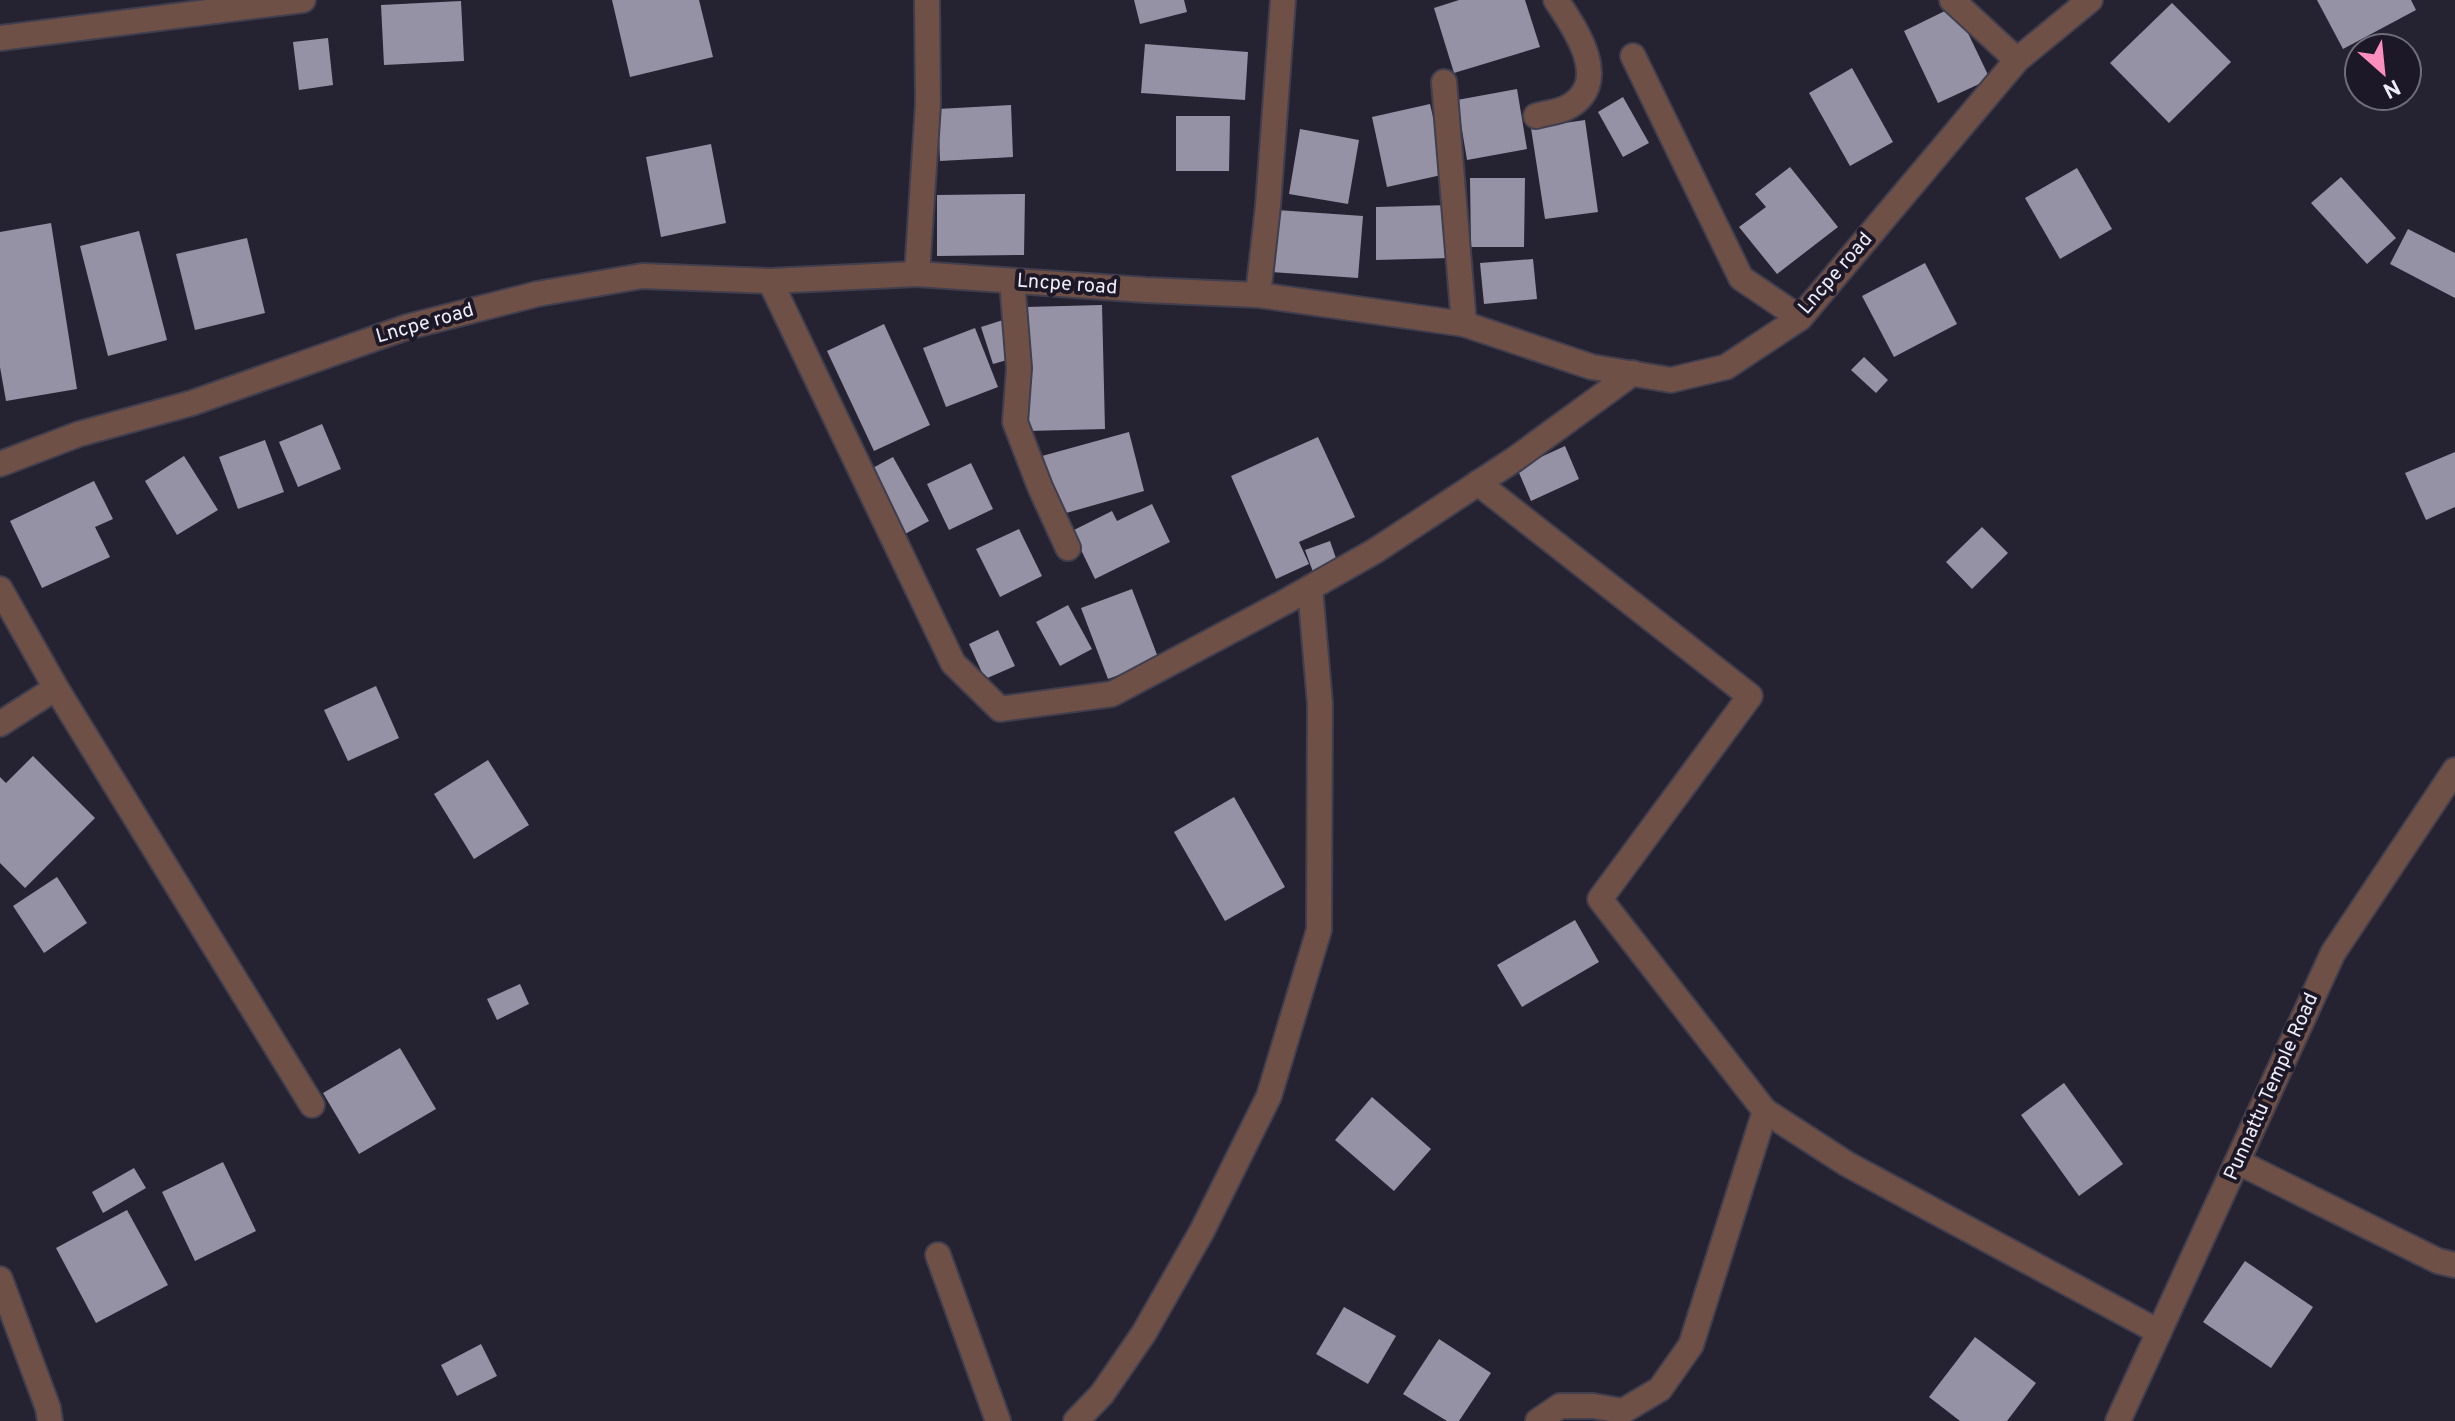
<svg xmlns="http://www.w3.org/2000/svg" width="2455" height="1421" viewBox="0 0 2455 1421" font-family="Overpass,sans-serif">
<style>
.building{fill:#9692a6}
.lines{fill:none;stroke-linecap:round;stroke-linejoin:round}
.street-casing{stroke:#413e4e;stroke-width:28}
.street{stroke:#6f5047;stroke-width:24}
.labels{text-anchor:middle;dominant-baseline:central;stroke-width:8;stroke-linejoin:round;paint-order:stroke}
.street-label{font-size:20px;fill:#edecf7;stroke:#1c1828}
</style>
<rect width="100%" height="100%" fill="#252232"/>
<!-- building -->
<g class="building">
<path d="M612,0H699L713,57L630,77Z"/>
<path d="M1134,0H1184L1187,12L1140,24Z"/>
<path d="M1459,0H1525L1540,47L1454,73L1434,8Z"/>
<path d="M2317,0H2411L2416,10L2343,49Z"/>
<path d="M461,1L464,61L384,65L381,5Z"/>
<path d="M2172,3L2231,62L2169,123L2110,63Z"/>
<path d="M1955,6L1990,79L1938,103L1904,31Z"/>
<path d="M328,38L333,85L299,90L293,42Z"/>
<path d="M1145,44L1248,52L1245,100L1141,93Z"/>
<path d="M1852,68L1893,142L1850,166L1809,93Z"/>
<path d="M1517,89L1527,149L1467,160L1457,100Z"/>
<path d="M1623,97L1649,143L1623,157L1598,112Z"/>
<path d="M1430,104L1446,174L1387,187L1372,117Z"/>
<path d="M1011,105L1013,157L940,161L938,109Z"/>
<path d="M1176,116H1230L1229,171H1176Z"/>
<path d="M1585,120L1598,212L1545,219L1531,128Z"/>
<path d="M1300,129L1359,140L1348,204L1289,194Z"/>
<path d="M711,144L726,223L661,237L646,157Z"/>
<path d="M1790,167L1838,227L1777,274L1739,227L1766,207L1755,194Z"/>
<path d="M2077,168L2112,229L2060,259L2025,198Z"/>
<path d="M2341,177L2396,238L2367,264L2311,203Z"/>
<path d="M1470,178H1525L1524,247H1471Z"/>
<path d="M1025,194L1024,255L937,256V195Z"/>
<path d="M1451,205V258L1376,260V207Z"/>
<path d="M1277,210L1363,216L1358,278L1271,272Z"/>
<path d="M51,223L77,389L6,401L0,367V232Z"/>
<path d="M2408,229L2455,253V298L2390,264Z"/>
<path d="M139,231L167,340L108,356L80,246Z"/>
<path d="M247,238L265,313L195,330L176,254Z"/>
<path d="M1533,259L1537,299L1484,304L1480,263Z"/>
<path d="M1925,263L1957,324L1894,357L1862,296Z"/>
<path d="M1102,305L1105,429L1028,431L1025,307Z"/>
<path d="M1003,320L1014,358L993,364L981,327Z"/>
<path d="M884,324L930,425L874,451L827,351Z"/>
<path d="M975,328L998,387L946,407L923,348Z"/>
<path d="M1864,357L1888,380L1876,393L1851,370Z"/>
<path d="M322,424L341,469L298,487L279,442Z"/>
<path d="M1129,432L1144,491L1059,515L1042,456Z"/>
<path d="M1318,437L1355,517L1299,542L1309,564L1276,579L1231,476Z"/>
<path d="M265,440L284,492L238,509L219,457Z"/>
<path d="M1565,446L1579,479L1531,501L1517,468Z"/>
<path d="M2455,452V507L2426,520L2405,473Z"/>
<path d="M184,456L218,510L177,535L145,481Z"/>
<path d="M893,457L929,521L905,534L869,470Z"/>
<path d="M971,463L993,509L949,530L927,484Z"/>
<path d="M94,481L113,519L95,527L110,557L42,588L10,521Z"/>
<path d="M1152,504L1170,542L1095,579L1072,531L1112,511L1117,521Z"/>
<path d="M1982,527L2008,553L1972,589L1946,562Z"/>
<path d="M1019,529L1042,576L1000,597L976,549Z"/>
<path d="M1330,541L1338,564L1313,572L1305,550Z"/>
<path d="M1132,589L1159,660L1108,679L1081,608Z"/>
<path d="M1068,605L1092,649L1060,666L1036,622Z"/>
<path d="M998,630L1015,666L985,679L969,644Z"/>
<path d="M376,686L399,738L348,761L324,710Z"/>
<path d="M33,756L95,818L25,888L0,863V777L6,783Z"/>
<path d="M488,760L529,825L474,859L434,794Z"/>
<path d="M1234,797L1285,887L1225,921L1174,832Z"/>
<path d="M57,877L87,923L44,953L13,906Z"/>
<path d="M1575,920L1599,962L1522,1007L1497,965Z"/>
<path d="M520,984L529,1004L497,1020L487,999Z"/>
<path d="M400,1048L436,1109L359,1154L323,1093Z"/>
<path d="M2064,1083L2123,1164L2079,1196L2021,1115Z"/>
<path d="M1372,1097L1431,1149L1394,1191L1335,1140Z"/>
<path d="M223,1162L256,1231L195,1261L162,1192Z"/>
<path d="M134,1168L146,1188L103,1213L92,1192Z"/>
<path d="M127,1210L168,1285L96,1323L56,1248Z"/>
<path d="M2245,1261L2313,1307L2271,1368L2203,1322Z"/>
<path d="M1344,1307L1396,1336L1368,1384L1316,1354Z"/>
<path d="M1975,1337L2036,1383L2007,1421H1960L1929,1397Z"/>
<path d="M1439,1339L1491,1373L1459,1421H1447L1403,1394Z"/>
<path d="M481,1344L497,1376L457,1396L441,1365Z"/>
</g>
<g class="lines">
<defs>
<g id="street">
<path d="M1952,0L2017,60"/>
<path d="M0,38L303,0"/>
<path d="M1633,56L1741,278L1800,318"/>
<path d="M1444,82L1464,324"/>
<path d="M1536,116C1545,113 1558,112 1566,108C1614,84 1575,28 1556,0"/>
<path d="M917,274L928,104L927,0"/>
<path d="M770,281L953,663L1000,709L1112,694L1285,602L1375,551L1515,459L1633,373"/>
<path d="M1012,281L1019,368L1015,422L1040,487L1068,548"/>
<path d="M1258,295L1268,206L1283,0"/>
<path d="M0,464L79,434L192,403L407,327L537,294L642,276L770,281L917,274L1146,290L1258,295L1464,324L1592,367L1671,380L1726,367L1800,318L2017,60L2090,0"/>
<path d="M1478,483L1750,696L1600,899L1765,1111L1847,1164L2159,1332"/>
<path d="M0,589L56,688L312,1105"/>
<path d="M0,724L56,688"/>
<path d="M2238,1162L2438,1261L2455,1265"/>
<path d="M938,1255L998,1421"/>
<path d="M0,1279L48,1408L50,1421"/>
<path d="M1076,1421L1102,1394L1144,1333L1202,1231L1269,1096L1319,930L1320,704L1310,588"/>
<path d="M1538,1421L1560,1406H1593L1623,1411L1660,1389L1691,1345L1765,1111"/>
<path d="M2118,1421L2333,953L2455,770"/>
</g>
</defs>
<!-- street casing -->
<use href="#street" class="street-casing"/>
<!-- street -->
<use href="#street" class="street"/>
</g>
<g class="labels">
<!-- street labels -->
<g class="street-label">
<text transform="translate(1836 274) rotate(-49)">Lncpe road</text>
<text transform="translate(1067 285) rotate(4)">Lncpe road</text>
<text transform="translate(425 324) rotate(-16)">Lncpe road</text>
<text transform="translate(2272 1087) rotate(-66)">Punnattu Temple Road</text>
</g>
</g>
<!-- north arrow -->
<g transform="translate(2383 72) rotate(153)"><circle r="38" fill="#1c1828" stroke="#706d7b" stroke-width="2"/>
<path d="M0-6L14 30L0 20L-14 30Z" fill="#fe8ebd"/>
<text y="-12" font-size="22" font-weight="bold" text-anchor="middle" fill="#edecf7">N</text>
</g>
</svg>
